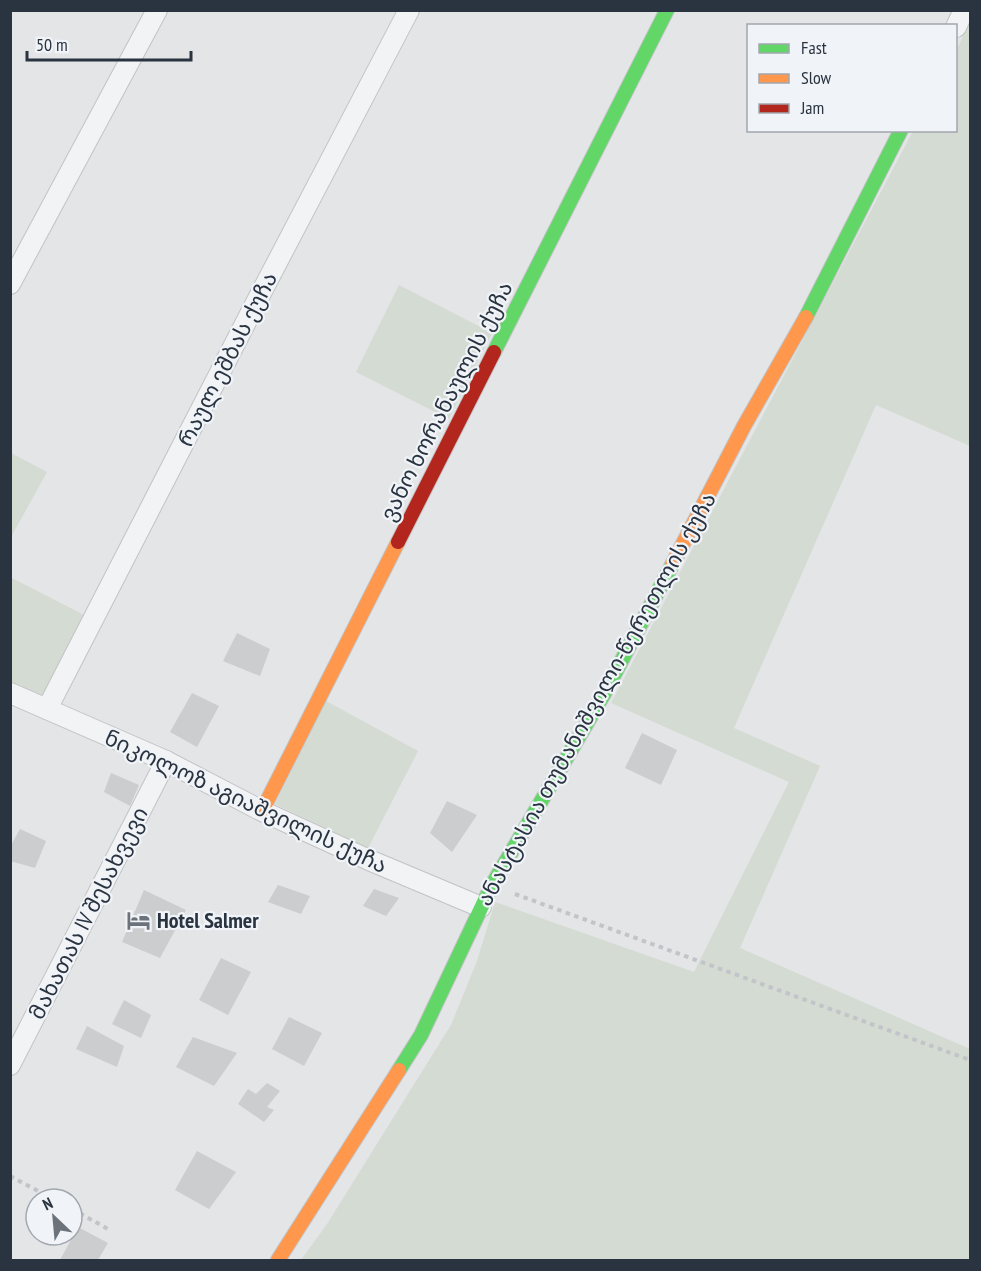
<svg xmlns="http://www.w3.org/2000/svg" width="981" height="1271" viewBox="0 0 981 1271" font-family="'PT Sans Narrow','Noto Sans Georgian',sans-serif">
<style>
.green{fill:#d4dbd3}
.building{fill:#cbcdcf}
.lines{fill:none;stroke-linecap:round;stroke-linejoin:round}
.street-casing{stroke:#c1c3c5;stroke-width:22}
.fast-casing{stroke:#c1c3c5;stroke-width:16}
.slow-casing{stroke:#c1c3c5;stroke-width:16}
.jam-casing{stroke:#c1c3c5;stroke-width:16}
.path{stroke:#c1c4c8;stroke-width:4;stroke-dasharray:4.5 4.5;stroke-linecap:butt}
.street{stroke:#f2f3f4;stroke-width:20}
.fast{stroke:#63d668;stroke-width:14}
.slow{stroke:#ff974d;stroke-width:14}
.jam{stroke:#b3261e;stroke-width:14}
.labels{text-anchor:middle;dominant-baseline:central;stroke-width:4.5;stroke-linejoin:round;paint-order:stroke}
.street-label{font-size:22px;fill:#2a3440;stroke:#f0f3f7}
.poi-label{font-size:22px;font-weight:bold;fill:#2a3440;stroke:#f0f3f7;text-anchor:start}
</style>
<rect width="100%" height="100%" fill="#e3e5e7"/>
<!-- green -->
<g class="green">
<path d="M970,22V446L876,405L734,728L820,766L740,948L970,1049V1260H301L327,1224L451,1025L477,961L495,902L694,972L789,782L611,703L913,131L956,130V51Z"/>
<path d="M399,285L492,333L449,419L356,372Z"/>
<path d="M11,453L47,472L11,537Z"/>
<path d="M10,577L86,616L43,702L11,688Z"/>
<path d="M326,701L418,751L368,848L275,804Z"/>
</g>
<!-- building -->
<g class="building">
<path d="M237,633L270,649L260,676L223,661Z"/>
<path d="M192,693L219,706L197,747L170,732Z"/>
<path d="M642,733L677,750L661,785L625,768Z"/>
<path d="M111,773L139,785L130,806L104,792Z"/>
<path d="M447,801L477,815L452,852L430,833Z"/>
<path d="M20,829L46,841L35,868L10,861V847Z"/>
<path d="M278,885L310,896L301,914L268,902Z"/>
<path d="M374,889L399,898L386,916L363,906Z"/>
<path d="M144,890L186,910L160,958L122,942Z"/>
<path d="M221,958L251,972L228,1015L199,1000Z"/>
<path d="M124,1000L151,1015L141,1038L112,1024Z"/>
<path d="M289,1017L322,1033L304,1066L272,1049Z"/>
<path d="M87,1026L124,1046L117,1067L76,1049Z"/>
<path d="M193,1037L237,1053L214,1086L176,1067Z"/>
<path d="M267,1083L280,1091L267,1107L274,1110L264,1122L238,1104L248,1089L256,1094Z"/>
<path d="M197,1151L236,1172L209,1209L175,1190Z"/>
<path d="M78,1227L108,1243L98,1260H60Z"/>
</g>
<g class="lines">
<defs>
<g id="street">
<path d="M956,27L964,10"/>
<path d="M10,284L157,10"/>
<path d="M10,693L166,761L262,811L369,860L481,907"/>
<path d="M47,709L249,316L409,10"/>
<path d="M10,1065L166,761"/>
</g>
<g id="fast">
<path d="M806,317L901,130"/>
<path d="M494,352L667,10"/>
<path d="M399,1070L421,1035L492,885L604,694L673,563"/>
</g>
<g id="slow">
<path d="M673,563L744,426L806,317"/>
<path d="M262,811L398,542"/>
<path d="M278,1260L399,1070"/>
</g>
<path id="jam" d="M398,542L494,352"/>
</defs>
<!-- street casing -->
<use href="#street" class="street-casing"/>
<!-- fast casing -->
<use href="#fast" class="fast-casing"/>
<!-- slow casing -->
<use href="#slow" class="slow-casing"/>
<!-- jam casing -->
<use href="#jam" class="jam-casing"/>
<!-- path -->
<g class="path">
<path d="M515,894L970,1060"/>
<path d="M10,1176L53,1199"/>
<path d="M72,1209L108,1229"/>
</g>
<!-- street -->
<use href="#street" class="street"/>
<!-- fast -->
<use href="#fast" class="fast"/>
<!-- slow -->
<use href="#slow" class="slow"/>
<!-- jam -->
<use href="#jam" class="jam"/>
</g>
<!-- icons -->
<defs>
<symbol id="hotel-bare" viewBox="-9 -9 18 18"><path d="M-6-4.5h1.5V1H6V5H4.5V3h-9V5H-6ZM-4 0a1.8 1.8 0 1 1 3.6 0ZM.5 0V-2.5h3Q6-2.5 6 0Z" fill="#6b727a" stroke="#f0f3f7" stroke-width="2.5" paint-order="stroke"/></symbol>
</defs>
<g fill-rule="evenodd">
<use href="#hotel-bare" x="122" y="904" width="33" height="33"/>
</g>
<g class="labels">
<!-- street labels -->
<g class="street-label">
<text transform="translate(227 359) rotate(-63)">რაულ ეშბას ქუჩა</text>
<text transform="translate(446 401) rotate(-63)">ვანო ხორანაულის ქუჩა</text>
<text transform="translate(596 699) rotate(-61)">ანასტასია თუმანიშვილი-წერეთლის ქუჩა</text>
<text transform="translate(246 801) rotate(25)">ნიკოლოზ აგიაშვილის ქუჩა</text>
<text transform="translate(88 913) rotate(-63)">მახათას IV შესახვევი</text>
</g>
<!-- poi labels -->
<g class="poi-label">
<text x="157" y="920">Hotel Salmer</text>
</g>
</g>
<!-- border -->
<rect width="981" height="1271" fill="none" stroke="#2a3440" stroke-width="24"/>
<!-- legend -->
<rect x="747" y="24" width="210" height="108" fill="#f0f3f7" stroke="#a1a7ae" stroke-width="1.5"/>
<rect x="759" y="44" width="30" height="9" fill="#63d668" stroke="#a1a7ae" stroke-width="1.5"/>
<text x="801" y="54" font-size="18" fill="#2a3440">Fast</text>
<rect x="759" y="74" width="30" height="9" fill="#ff974d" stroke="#a1a7ae" stroke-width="1.5"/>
<text x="801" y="84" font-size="18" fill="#2a3440">Slow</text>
<rect x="759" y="104" width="30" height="9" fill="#b3261e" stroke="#a1a7ae" stroke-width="1.5"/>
<text x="801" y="114" font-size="18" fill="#2a3440">Jam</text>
<!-- north arrow -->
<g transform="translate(54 1217) rotate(334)"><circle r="28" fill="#f0f3f7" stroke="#a1a7ae" stroke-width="1.5"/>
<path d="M0-4.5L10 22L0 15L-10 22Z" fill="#6b727a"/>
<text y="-9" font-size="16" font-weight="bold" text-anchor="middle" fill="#2a3440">N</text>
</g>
<!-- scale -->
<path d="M27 51v9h164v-9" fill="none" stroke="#2a3440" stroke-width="3"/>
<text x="36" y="51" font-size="18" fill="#2a3440" stroke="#f0f3f7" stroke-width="4.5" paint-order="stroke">50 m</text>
</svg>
